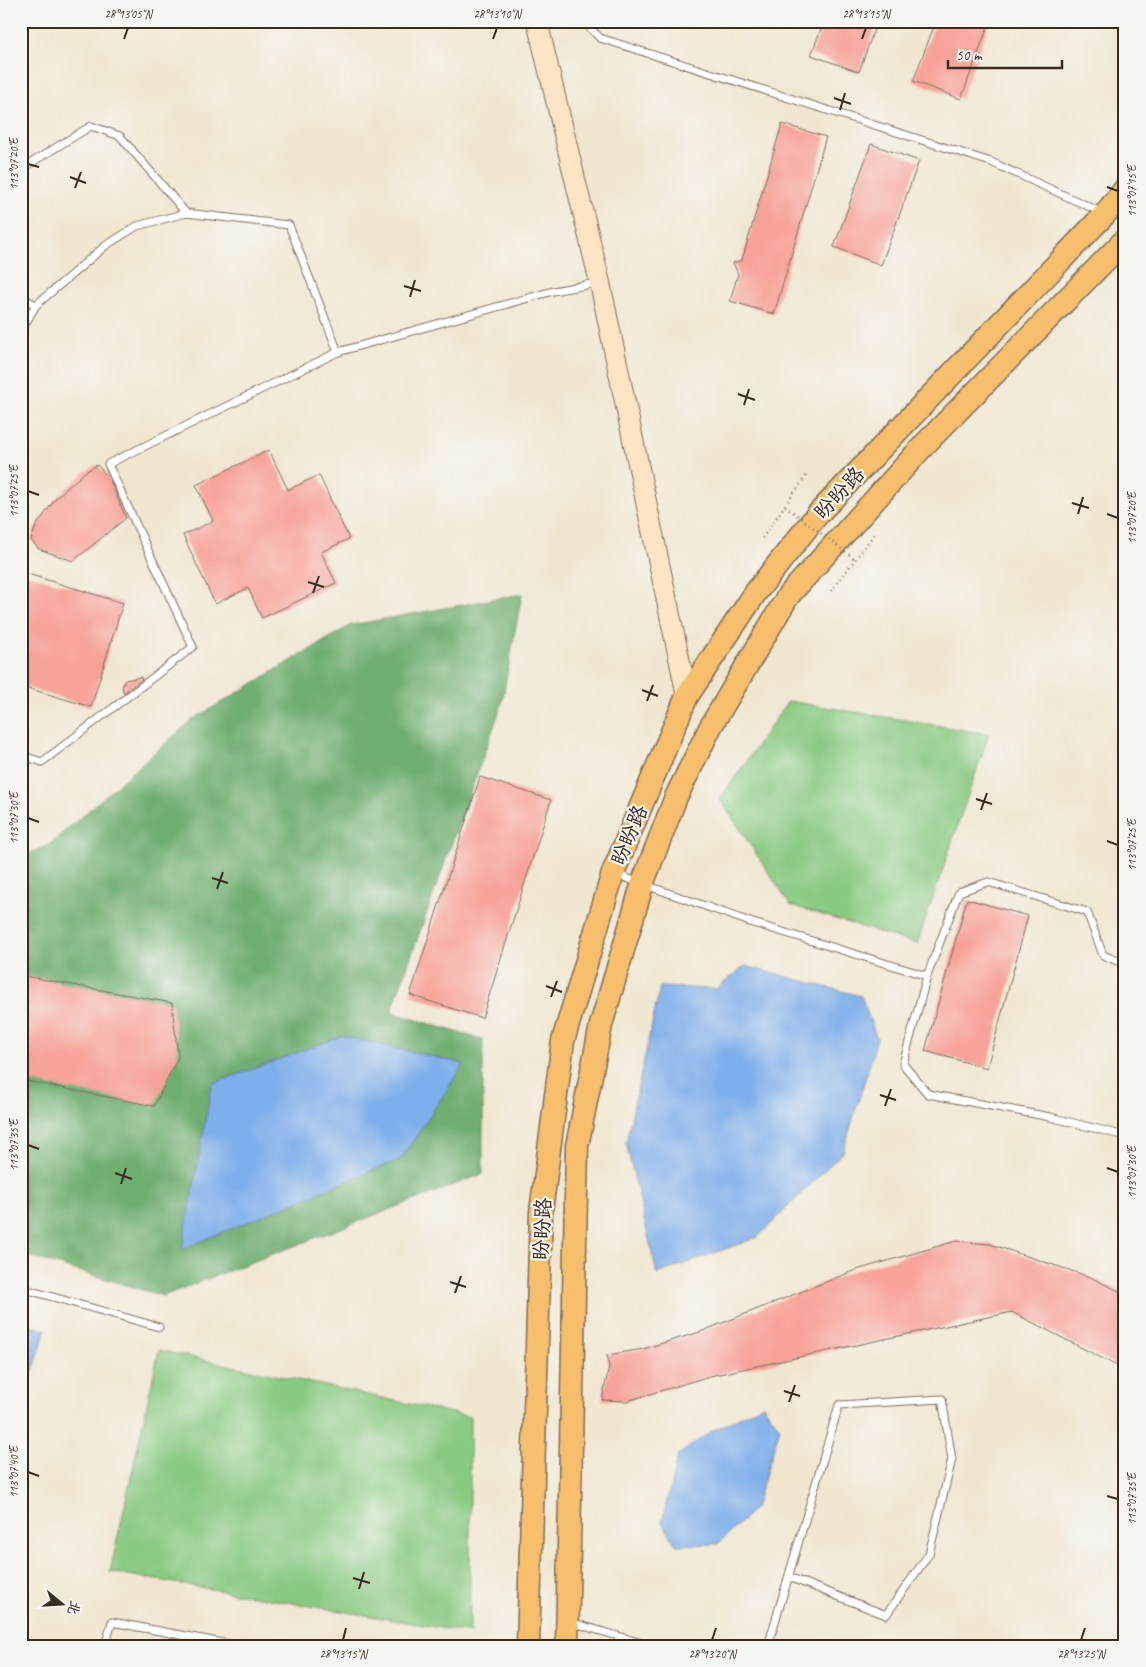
<svg xmlns="http://www.w3.org/2000/svg" width="1146" height="1667" viewBox="0 0 1146 1667" font-family="Caveat,'LXGW WenKai TC',sans-serif">
<style>
.green{fill:#89ca82;stroke:#627a50}
.forest{fill:#6eae70;stroke:#546c47}
.water{fill:#7fafea;stroke:#5d6c84}
.building{fill:#f7a399}
.lines{fill:none;stroke-linecap:round;stroke-linejoin:round}
.service-casing{stroke:#7b6c5d;stroke-width:9}
.secondary-casing{stroke:#7b6c5d;stroke-width:22}
.primary-casing{stroke:#7b6c5d;stroke-width:25}
.path{stroke:#7b6c5d;stroke-width:2.5;stroke-dasharray:1 4;stroke-linecap:butt}
.service{stroke:#fff;stroke-width:7}
.secondary{stroke:#fce5c4;stroke-width:20}
.primary{stroke:#f7bf6c;stroke-width:22}
.path-bridge{stroke:#7b6c5d;stroke-width:2.5;stroke-dasharray:1 4;stroke-linecap:butt}
.ticks{fill:none;stroke:#3b2a1e;stroke-width:2}
.labels{text-anchor:middle;dominant-baseline:central;stroke-width:4.5;stroke-linejoin:round;paint-order:stroke}
.street-label{font-size:21px;fill:#3b2a1e;stroke:#f6f6f2}
.neatline{fill:none;stroke:#3b2a1e;stroke-width:2}
.ticks-label{font-size:12px;text-anchor:middle;fill:#3b2a1e}
</style>
<rect width="100%" height="100%" fill="#f6f6f2"/>
<filter id="ink" filterUnits="userSpaceOnUse"><feTurbulence type="fractalNoise" baseFrequency=".02" numOctaves="2"/><feDisplacementMap in="SourceGraphic" scale="10" xChannelSelector="R" yChannelSelector="G"/><feConvolveMatrix kernelMatrix="1 2 1 2 8 2 1 2 1" color-interpolation-filters="sRGB"/></filter>
<filter id="wash" filterUnits="userSpaceOnUse"><feTurbulence type="fractalNoise" baseFrequency=".0096" numOctaves="4" result="noise"/><feDisplacementMap in="SourceGraphic" scale="20" xChannelSelector="R" yChannelSelector="G"/><feGaussianBlur stdDeviation="1.12" result="paint"/><feColorMatrix in="noise" values="0 0 0 0 0 0 0 0 0 0 0 0 0 0 0 0 0 1.4 0 .05"/><feComposite in="paint" operator="in"/></filter>
<g filter="url(#wash)">
<rect width="100%" height="100%" fill="#f1e7d1"/>
<!-- green -->
<g class="green">
<path d="M788,701L989,734L917,944L790,905L720,799Z"/>
<path d="M159,1350L470,1417V1633L110,1572Z"/>
</g>
<!-- forest -->
<path class="forest" d="M522,594L501,707L391,1012L483,1040V1174L163,1296L21,1254V857L49,845L192,720L351,625Z"/>
<!-- water -->
<g class="water">
<path d="M745,966L861,996L877,1039L843,1152L758,1237L657,1274L626,1142L660,987L716,989Z"/>
<path d="M342,1036L464,1064L401,1159L182,1249L212,1084Z"/>
<path d="M21,1323L46,1330L21,1410Z"/>
<path d="M763,1405L780,1428L755,1508L718,1544L676,1545L662,1522L678,1455L712,1431Z"/>
</g>
<g id="blocks">
<!-- building -->
<g class="building">
<path d="M824,21H877L859,72L811,55Z"/>
<path d="M936,21H990L961,99L913,81Z"/>
<path d="M782,124L826,137L774,314L730,301L738,274L733,263L742,260Z"/>
<path d="M871,144L919,161L881,265L834,247Z"/>
<path d="M269,450L288,490L319,475L349,539L321,552L336,583L262,618L248,588L215,604L183,535L213,521L196,485Z"/>
<path d="M97,465L109,478L126,518L73,561L39,549L31,540L36,526L56,498L85,472Z"/>
<path d="M21,572L123,603L91,707L21,686Z"/>
<path d="M141,677L142,679L124,693L122,687L125,680Z"/>
<path d="M480,777L551,800L482,1018L410,995Z"/>
<path d="M967,899L1028,916L987,1068L925,1051Z"/>
<path d="M24,976L172,1003L178,1057L154,1106L21,1080V983Z"/>
<path d="M956,1241L990,1244L1090,1277L1125,1294V1370L1012,1312L710,1376L627,1401L602,1400L609,1367L607,1355L643,1349L700,1332L853,1271Z"/>
</g>
</g>
</g>
<g filter="url(#ink)">
<use href="#blocks" fill-opacity="0" stroke="#7b6c5d" stroke-width="1"/>
<g class="lines">
<defs>
<g id="service">
<path d="M583,21L600,38L991,162L1103,213"/>
<path d="M21,169L91,126L120,136L186,213"/>
<path d="M21,297L36,305"/>
<path d="M21,331L36,305L105,246L137,226L186,213L289,225L338,352"/>
<path d="M21,755L42,762L193,647L108,464L338,352L553,291L597,283"/>
<path d="M615,874L750,922L927,976"/>
<path d="M1125,964L1103,955L1087,912L988,882L959,892L927,976L903,1064L928,1094L1050,1117L1125,1136"/>
<path d="M21,1288L159,1327"/>
<path d="M570,1622L652,1646"/>
<path d="M105,1646L112,1622L239,1646"/>
<path d="M768,1646L839,1405L942,1399L952,1459L929,1554L886,1615L789,1577"/>
</g>
<path id="secondary" d="M537,21L600,283L687,696"/>
<g id="primary">
<path d="M528,1646L541,1212L563,1041L613,873L687,696L756,592L817,515L1105,214L1125,189"/>
<path d="M567,1646L577,1146L601,1025L643,882L676,797L711,726L788,596L926,443L1125,240"/>
</g>
</defs>
<!-- service casing -->
<use href="#service" class="service-casing"/>
<!-- secondary casing -->
<use href="#secondary" class="secondary-casing"/>
<!-- primary casing -->
<use href="#primary" class="primary-casing"/>
<!-- path -->
<g class="path">
<path d="M762,538L806,476"/>
<path d="M831,591L876,532"/>
</g>
<!-- service -->
<use href="#service" class="service"/>
<!-- secondary -->
<use href="#secondary" class="secondary"/>
<!-- primary -->
<use href="#primary" class="primary"/>
<!-- path-bridge -->
<path class="path-bridge" d="M785,506L855,559"/>
</g>
</g>
<!-- ticks -->
<path class="ticks" d="M124,39L128,28M493,39L497,28M862,39L866,28M834,98L851,104M840,110L845,93M28,164L39,167M70,177L86,183M1107,187L1118,191M75,188L81,172M404,286L421,291M410,297L415,280M738,394L755,400M744,405L749,389M28,491L39,495M1072,503L1089,508M1078,514L1083,497M1107,514L1118,518M308,582L324,587M313,593L319,576M642,690L658,696M647,701L653,685M976,799L992,804M981,810L987,793M28,818L39,822M1107,841L1118,845M212,878L228,883M217,889L223,872M546,986L562,992M551,997L557,981M880,1095L896,1100M885,1106L891,1089M28,1145L39,1149M1107,1168L1118,1172M115,1173L132,1179M121,1184L126,1168M450,1282L466,1287M455,1293L461,1276M784,1391L800,1396M789,1402L795,1385M28,1472L39,1476M1107,1496L1118,1499M353,1578L370,1583M359,1589L364,1572M343,1640L346,1628M712,1640L716,1628M1081,1640L1085,1628"/>
<g class="labels">
<!-- street labels -->
<g class="street-label">
<text transform="translate(839 493) rotate(-47)">盼盼路</text>
<text transform="translate(629 835) rotate(-67)">盼盼路</text>
<text transform="translate(542 1229) rotate(-87)">盼盼路</text>
</g>
</g>
<!-- margin -->
<rect width="1146" height="1667" fill="none" stroke="#f6f6f2" stroke-width="55"/>
<!-- north arrow -->
<g transform="translate(62 1604) rotate(108)" stroke="#f6f6f2" stroke-width="4" paint-order="stroke">
<path d="M0-4L9 19L0 12L-9 19Z" fill="#3b2a1e"/>
<text y="-8" font-size="14" font-weight="bold" text-anchor="middle" fill="#3b2a1e">北</text>
</g>
<!-- scale -->
<path d="M948 60v8h114v-8" fill="none" stroke="#3b2a1e" stroke-width="2.5"/>
<text x="956" y="60" font-size="15" fill="#3b2a1e" stroke="#f6f6f2" stroke-width="4" paint-order="stroke">50 m</text>
<rect x="28" y="28" width="1090" height="1612" class="neatline"/>
<g class="ticks-label">
<text x="128" y="18">28°13'05"N</text>
<text x="497" y="18">28°13'10"N</text>
<text x="866" y="18">28°13'15"N</text>
<text transform="translate(14 164) rotate(-90)" y="4">113°07'20"E</text>
<text transform="translate(1132 191) rotate(-90)" y="4">113°07'15"E</text>
<text transform="translate(14 491) rotate(-90)" y="4">113°07'25"E</text>
<text transform="translate(1132 518) rotate(-90)" y="4">113°07'20"E</text>
<text transform="translate(14 818) rotate(-90)" y="4">113°07'30"E</text>
<text transform="translate(1132 845) rotate(-90)" y="4">113°07'25"E</text>
<text transform="translate(14 1145) rotate(-90)" y="4">113°07'35"E</text>
<text transform="translate(1132 1172) rotate(-90)" y="4">113°07'30"E</text>
<text transform="translate(14 1472) rotate(-90)" y="4">113°07'40"E</text>
<text transform="translate(1132 1499) rotate(-90)" y="4">113°07'35"E</text>
<text x="343" y="1658">28°13'15"N</text>
<text x="712" y="1658">28°13'20"N</text>
<text x="1081" y="1658">28°13'25"N</text>
</g>
</svg>
